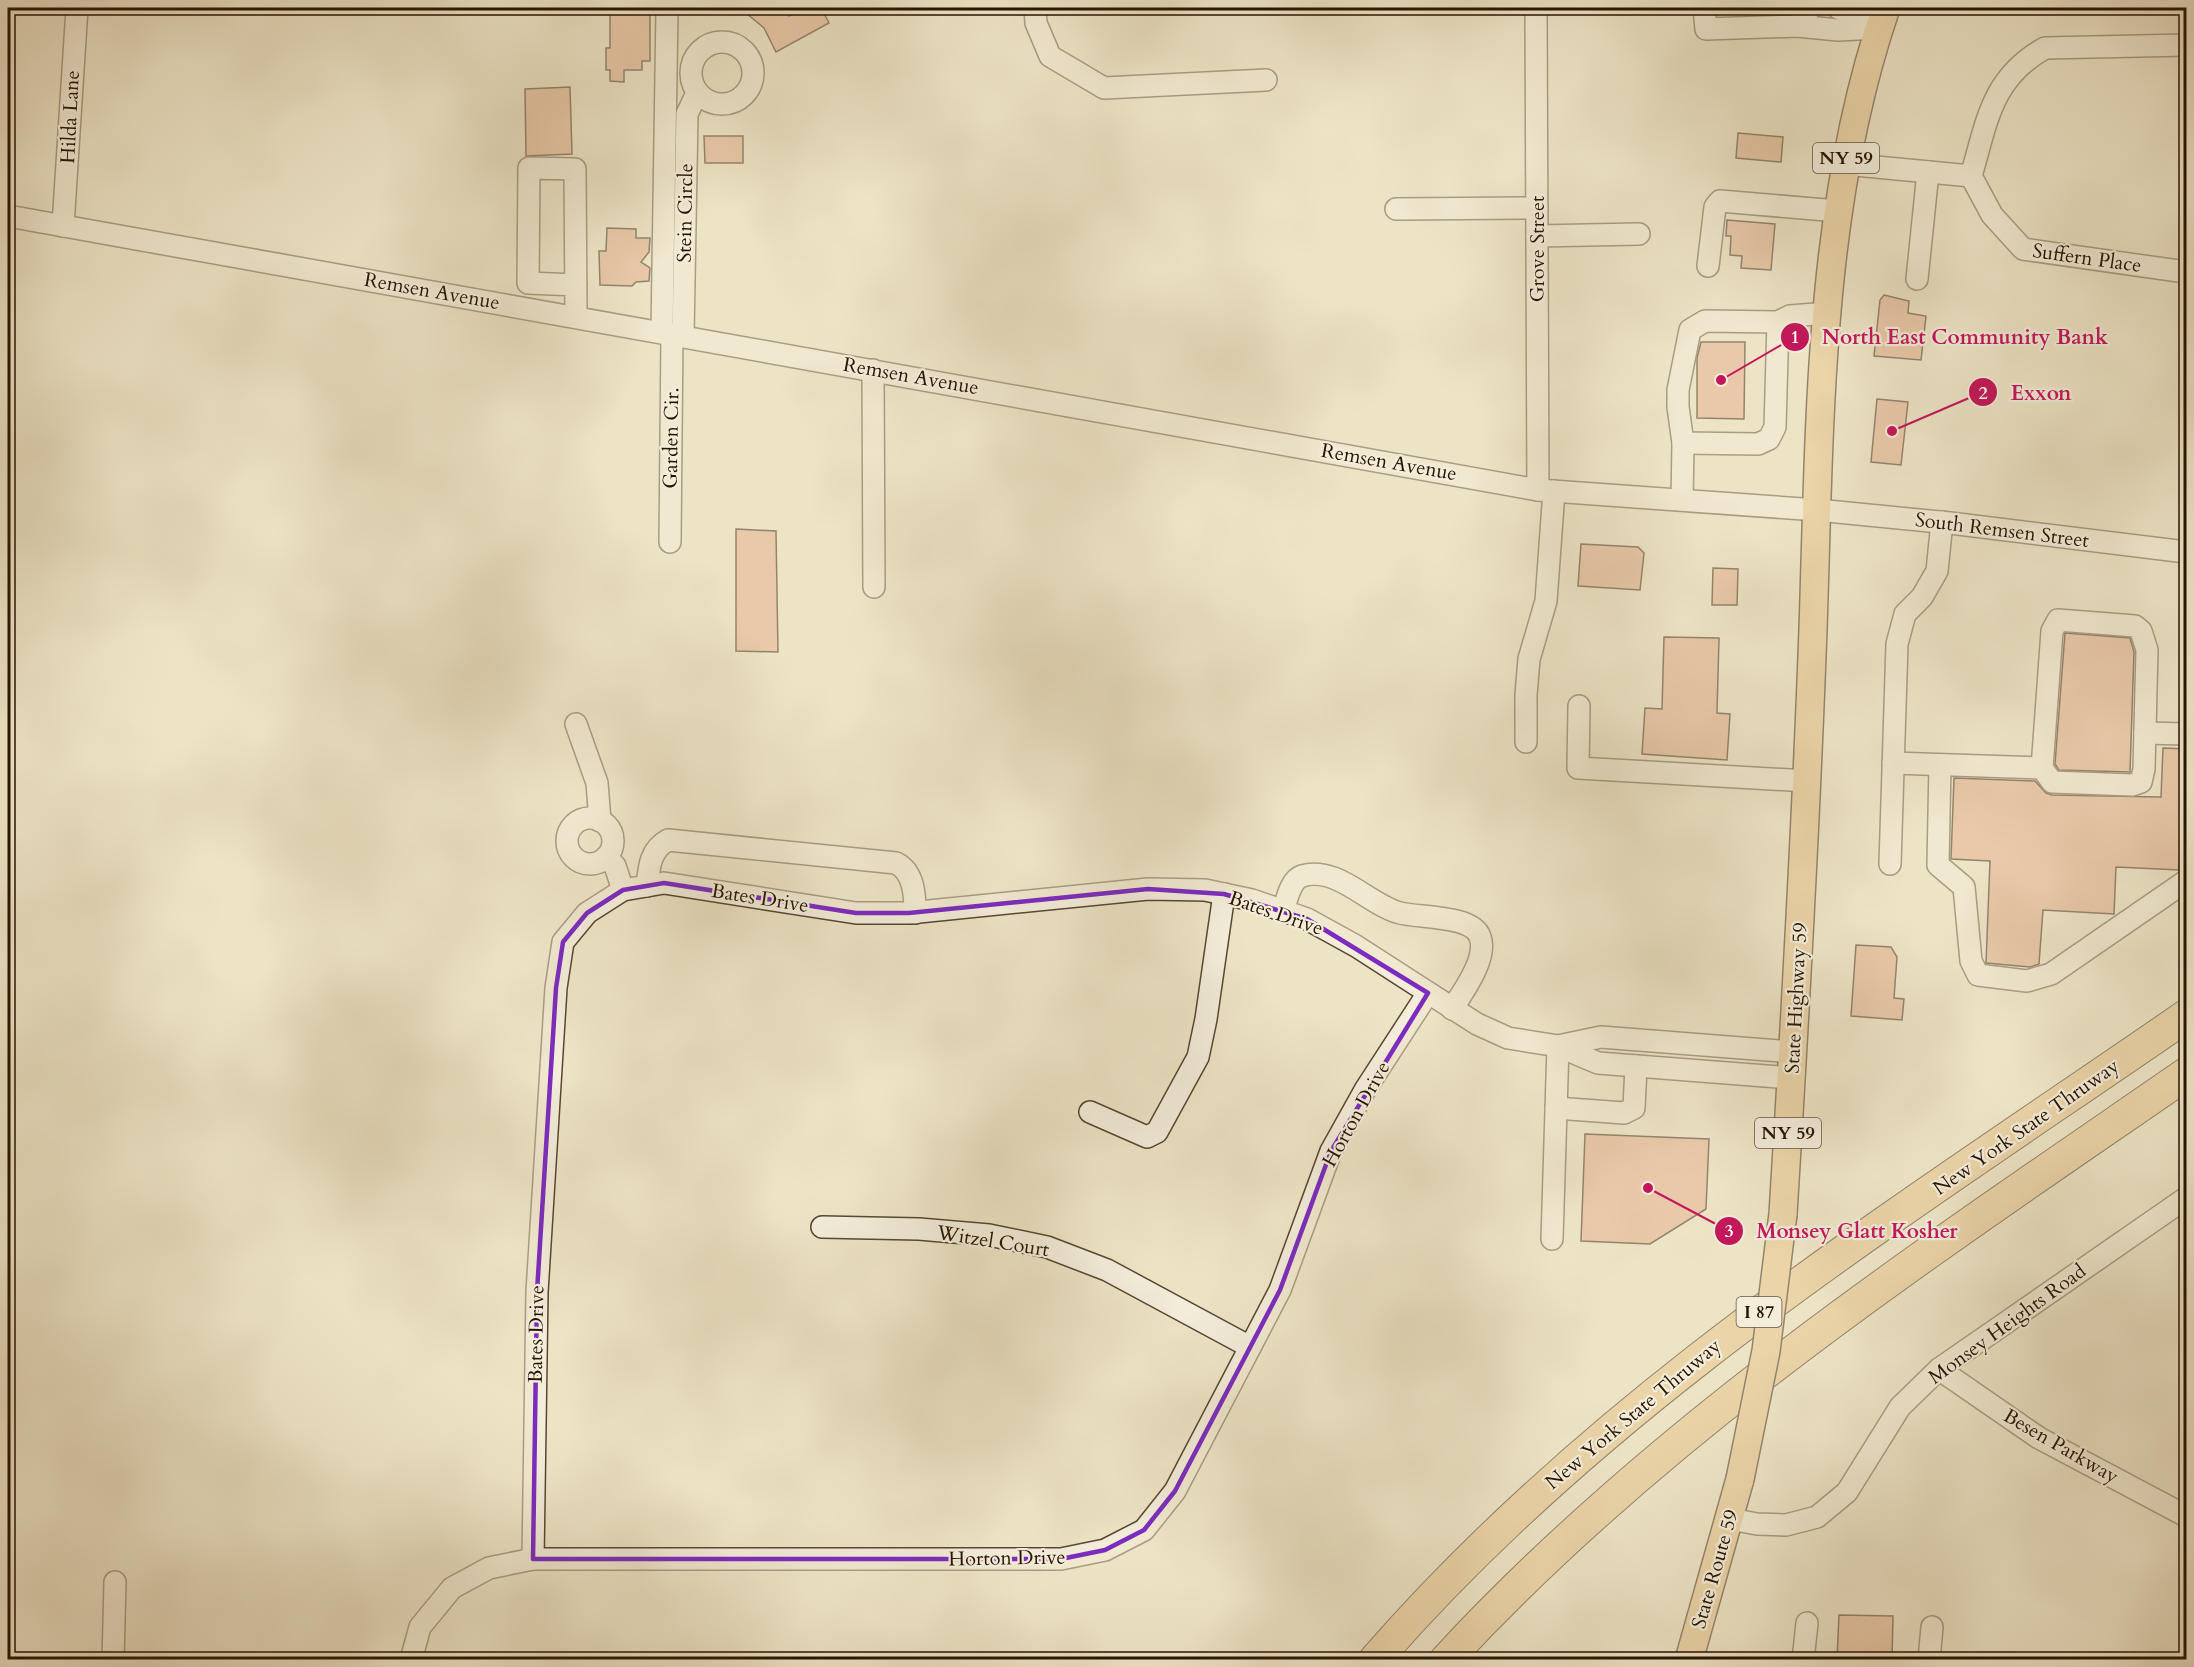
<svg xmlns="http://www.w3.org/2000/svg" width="2194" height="1667" viewBox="0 0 2194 1667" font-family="Cardo,serif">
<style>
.building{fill:#e4a885;stroke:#271301;stroke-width:1.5}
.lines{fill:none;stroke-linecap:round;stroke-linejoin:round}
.minor-casing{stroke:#584732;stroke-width:24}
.major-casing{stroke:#271301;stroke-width:30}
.highway-casing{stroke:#271301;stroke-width:34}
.minor{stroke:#f3edda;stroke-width:21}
.major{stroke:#e6c283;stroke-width:27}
.highway{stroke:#e6c283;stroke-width:32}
.major-bridge-casing{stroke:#271301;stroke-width:30;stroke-linecap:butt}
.major-bridge{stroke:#e6c283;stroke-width:27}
.marked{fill:none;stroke:#7b2cbf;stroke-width:4.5;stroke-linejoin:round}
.labels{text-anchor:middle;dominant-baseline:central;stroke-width:4.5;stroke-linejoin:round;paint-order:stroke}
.shield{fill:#f3edda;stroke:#645442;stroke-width:1.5}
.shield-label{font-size:18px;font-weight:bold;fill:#271301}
.street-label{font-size:20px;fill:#271301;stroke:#f3edda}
.leader{fill:none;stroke:#c2185b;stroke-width:2}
.callout-dot{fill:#c2185b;stroke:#f3edda;stroke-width:2}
.mark-label{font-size:18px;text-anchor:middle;font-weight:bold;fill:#fff}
.callout-label{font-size:21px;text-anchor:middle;font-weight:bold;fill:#c2185b;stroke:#f3edda;stroke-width:4.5;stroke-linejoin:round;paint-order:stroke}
</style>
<rect width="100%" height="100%" fill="#ede4c6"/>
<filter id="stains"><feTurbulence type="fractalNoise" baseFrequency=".00333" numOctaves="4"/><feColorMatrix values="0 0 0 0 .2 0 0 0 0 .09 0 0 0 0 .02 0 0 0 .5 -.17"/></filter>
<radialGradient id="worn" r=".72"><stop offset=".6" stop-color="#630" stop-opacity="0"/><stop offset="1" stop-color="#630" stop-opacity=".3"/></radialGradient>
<!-- building -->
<g class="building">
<path d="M610,8H650V61H642V70H624V82L610,81V70H606V48H610Z"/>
<path d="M740,8H783L789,16L805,8H821L829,23L776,52L764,28Z"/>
<path d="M570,87L572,154L526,156L525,89Z"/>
<path d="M1738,133L1783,137L1781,162L1736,158Z"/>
<path d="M704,136H743V163H705Z"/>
<path d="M1727,220L1775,224L1771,270L1741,268L1742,256L1730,255L1731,236H1726Z"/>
<path d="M607,228L636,229V238H650L649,252L641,262L650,268L649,281L636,282L632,286L600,285L599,251H606Z"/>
<path d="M1884,295L1909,301L1908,313L1926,316L1921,360L1874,356L1880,300Z"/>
<path d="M1701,342H1745L1744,419L1697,418V358Z"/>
<path d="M1877,399L1908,402L1901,465L1871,462Z"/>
<path d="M736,529L776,531L778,652L736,651Z"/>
<path d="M1581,544L1638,547L1644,553L1640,590L1578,586Z"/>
<path d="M1713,568L1738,569L1737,605H1712Z"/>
<path d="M2065,633L2130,638L2134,652L2130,772L2059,770L2055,764Z"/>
<path d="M1664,637L1719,638L1717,713L1730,714L1727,760L1642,754L1645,708L1662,709Z"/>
<path d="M2163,748L2187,749V824H2181L2179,870L2116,867L2114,914L2043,910L2039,964L2030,967L1986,963L1990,861L1951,859L1954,778L2035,781L2046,793L2052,795L2161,797Z"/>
<path d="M1856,945L1891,947L1897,957L1894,998L1904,999L1902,1020L1851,1016Z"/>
<path d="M1585,1134L1709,1139L1706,1209L1650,1244L1581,1241Z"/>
<path d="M1839,1615L1893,1616L1892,1659H1837Z"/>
</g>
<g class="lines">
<defs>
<g id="minor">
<path d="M1035,8L1036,23L1050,56L1104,88L1266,80"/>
<path d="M1536,8L1538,490"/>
<path d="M1704,8L1706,29L1797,26L1838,30L1879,28"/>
<path d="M1838,8L1875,26"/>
<path d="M1797,26L1810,8"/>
<circle cx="722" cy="73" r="31"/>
<path d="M1845,164L1971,176L1992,215L2023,249L2186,272"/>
<path d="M1971,176C1987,122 1991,78 2045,48L2186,45"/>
<path d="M1396,209L1537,208"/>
<path d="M8,216L1538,490L1817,510L1950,523L2186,552"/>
<path d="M63,226L77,8"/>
<path d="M1537,236L1639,234"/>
<path d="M1708,266L1715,207L1720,201L1838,211"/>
<path d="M1917,279L1928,172"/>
<path d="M576,317L575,169L529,168L528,283L576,285"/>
<path d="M662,332L667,10"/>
<path d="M683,336L687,114L697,93"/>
<path d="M873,370L874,587"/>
<path d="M1683,443L1758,444L1769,439L1775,427L1778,322"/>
<path d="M1682,500L1683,443L1678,407V390L1690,330L1705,321L1778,322L1790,316L1828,313"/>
<path d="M670,542L672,334"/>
<path d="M1579,706L1578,768L1807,781"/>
<path d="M576,724L597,783L600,821"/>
<path d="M2145,733L2186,734"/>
<path d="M1526,742V695L1529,659L1546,601L1554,491"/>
<path d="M1893,763L2042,768L2052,631L2058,620L2135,626L2141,631L2147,650L2144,769L2141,782L2132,785L2052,782L2042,768"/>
<path d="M1940,765L1938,865L1964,887L1971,961L1978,975L2027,981L2051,974L2186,881"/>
<circle cx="590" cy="841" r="23"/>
<path d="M606,857L615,866L623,890"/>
<path d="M1890,864L1897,644L1905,614L1922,597L1937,571L1942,522"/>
<path d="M647,886C649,867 650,850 668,840L896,863C914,872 915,895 915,913"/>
<path d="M1283,911C1287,900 1290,880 1302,876C1337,865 1369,905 1400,913C1420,918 1473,915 1480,937C1488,958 1463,992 1452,1009"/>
<path d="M1558,1046L1601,1037L1793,1052"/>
<path d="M1556,1108L1624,1113L1634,1108L1636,1066"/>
<path d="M1090,1112L1147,1137L1157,1132L1198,1057L1206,1019L1224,894"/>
<path d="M822,1227L919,1229L989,1235L1047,1247L1107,1270L1250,1347"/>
<path d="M1552,1239L1558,1046"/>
<path d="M1939,1369L2039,1438L2186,1516"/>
<path d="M1730,1519L1757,1524L1786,1525L1817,1517L1847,1492L1900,1407L1939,1369L2186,1198"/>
<path d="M533,1559L537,1292L556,988L563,942L587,913L623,890L664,883L856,913H909L1148,889L1205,890L1252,900L1307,919L1356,946L1477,1024L1508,1038L1558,1046L1598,1063L1791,1078"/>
<path d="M113,1660L115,1582"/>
<path d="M411,1660L420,1627L452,1588L489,1568L533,1559H1061L1105,1550L1144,1530L1175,1491L1280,1290L1331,1151L1365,1090L1428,993"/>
<path d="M1803,1660L1807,1623"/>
<path d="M1929,1660L1932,1627"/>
</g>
<g id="major">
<path d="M1783,1214C1795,1019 1806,824 1813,629C1820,422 1818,206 1886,8"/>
<path d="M1689,1660L1740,1479"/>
</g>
<g id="highway">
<path d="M1375,1660C1604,1396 1901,1213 2186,1016"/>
<path d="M1446,1660C1661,1427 1927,1253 2186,1074"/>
</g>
</defs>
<!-- minor casing -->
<use href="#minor" class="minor-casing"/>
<!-- major casing -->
<use href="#major" class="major-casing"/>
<!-- highway casing -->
<use href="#highway" class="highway-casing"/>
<!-- minor -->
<use href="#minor" class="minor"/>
<!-- major -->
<use href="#major" class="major"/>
<!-- highway -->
<use href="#highway" class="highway"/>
<defs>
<path id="major-bridge" d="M1740,1479L1766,1351L1783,1214"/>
</defs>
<!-- major-bridge casing -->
<use href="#major-bridge" class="major-bridge-casing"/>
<!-- major-bridge -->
<use href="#major-bridge" class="major-bridge"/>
</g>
<!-- marked area -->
<path d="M0 0H2194V1667H0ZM664,883L856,913H909L1148,889L1224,894L1307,919L1428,993L1331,1151L1280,1290L1175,1491L1144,1530L1105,1550L1061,1559H533L537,1292L556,988L563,942L587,913L623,890Z" fill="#ede4c6" fill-opacity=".55" fill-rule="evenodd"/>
<path class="marked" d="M664,883L856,913H909L1148,889L1224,894L1307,919L1428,993L1331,1151L1280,1290L1175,1491L1144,1530L1105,1550L1061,1559H533L537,1292L556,988L563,942L587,913L623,890Z"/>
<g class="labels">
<!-- shield labels -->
<g class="shield">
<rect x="1813" y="143" width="66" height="30" rx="4.5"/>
<rect x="1755" y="1118" width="66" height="30" rx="4.5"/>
<rect x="1736.5" y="1297" width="45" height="30" rx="4.5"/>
</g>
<g class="shield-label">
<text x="1846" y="158">NY 59</text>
<text x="1788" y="1133">NY 59</text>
<text x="1759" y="1312">I 87</text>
</g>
<!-- street labels -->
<g class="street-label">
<text transform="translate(70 117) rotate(-87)">Hilda Lane</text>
<text transform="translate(685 213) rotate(-89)">Stein Circle</text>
<text transform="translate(1537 249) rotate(-90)">Grove Street</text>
<text transform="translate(2087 258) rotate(8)">Suffern Place</text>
<text transform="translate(432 291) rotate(10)">Remsen Avenue</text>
<text transform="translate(911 376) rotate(10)">Remsen Avenue</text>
<text transform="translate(671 438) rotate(-89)">Garden Cir.</text>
<text transform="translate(1389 462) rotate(10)">Remsen Avenue</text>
<text transform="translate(2002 530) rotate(7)">South Remsen Street</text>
<text transform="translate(760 898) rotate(9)">Bates Drive</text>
<text transform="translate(1276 913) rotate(19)">Bates Drive</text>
<text transform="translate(1796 998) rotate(-87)">State Highway 59</text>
<text transform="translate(1356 1114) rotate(-61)">Horton Drive</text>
<text transform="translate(2026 1127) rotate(-35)">New York State Thruway</text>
<text transform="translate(993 1241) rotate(9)">Witzel Court</text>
<text transform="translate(2007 1324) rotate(-36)">Monsey Heights Road</text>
<text transform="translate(536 1334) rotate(-89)">Bates Drive</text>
<text transform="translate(1633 1414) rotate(-40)">New York State Thruway</text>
<text transform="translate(2061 1446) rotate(30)">Besen Parkway</text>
<text transform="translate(1007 1558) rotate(-1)">Horton Drive</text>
<text transform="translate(1715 1569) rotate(-74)">State Route 59</text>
</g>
</g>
<!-- callouts -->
<path class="leader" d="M1721 380L1795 337M1892 431L1983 392M1648 1188L1729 1231"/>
<g class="callout-dot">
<circle cx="1721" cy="380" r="6"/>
<circle cx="1892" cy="431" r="6"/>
<circle cx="1648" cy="1188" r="6"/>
<circle cx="1795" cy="337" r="15"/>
<circle cx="1983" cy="392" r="15"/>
<circle cx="1729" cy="1231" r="15"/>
</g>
<g class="mark-label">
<text x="1795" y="343">1</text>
<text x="1983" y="399">2</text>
<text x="1729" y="1237">3</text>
</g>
<g class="callout-label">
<text x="1965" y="344">North East Community Bank</text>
<text x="2041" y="400">Exxon</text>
<text x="1857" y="1238">Monsey Glatt Kosher</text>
</g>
<!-- margin -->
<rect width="2194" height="1667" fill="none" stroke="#ede4c6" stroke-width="30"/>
<rect x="9" y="9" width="2176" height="1649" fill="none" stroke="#271301" stroke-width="3"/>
<rect x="15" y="15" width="2164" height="1637" fill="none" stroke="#271301" stroke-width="1.5"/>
<rect width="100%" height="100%" filter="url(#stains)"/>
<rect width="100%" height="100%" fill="url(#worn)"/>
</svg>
